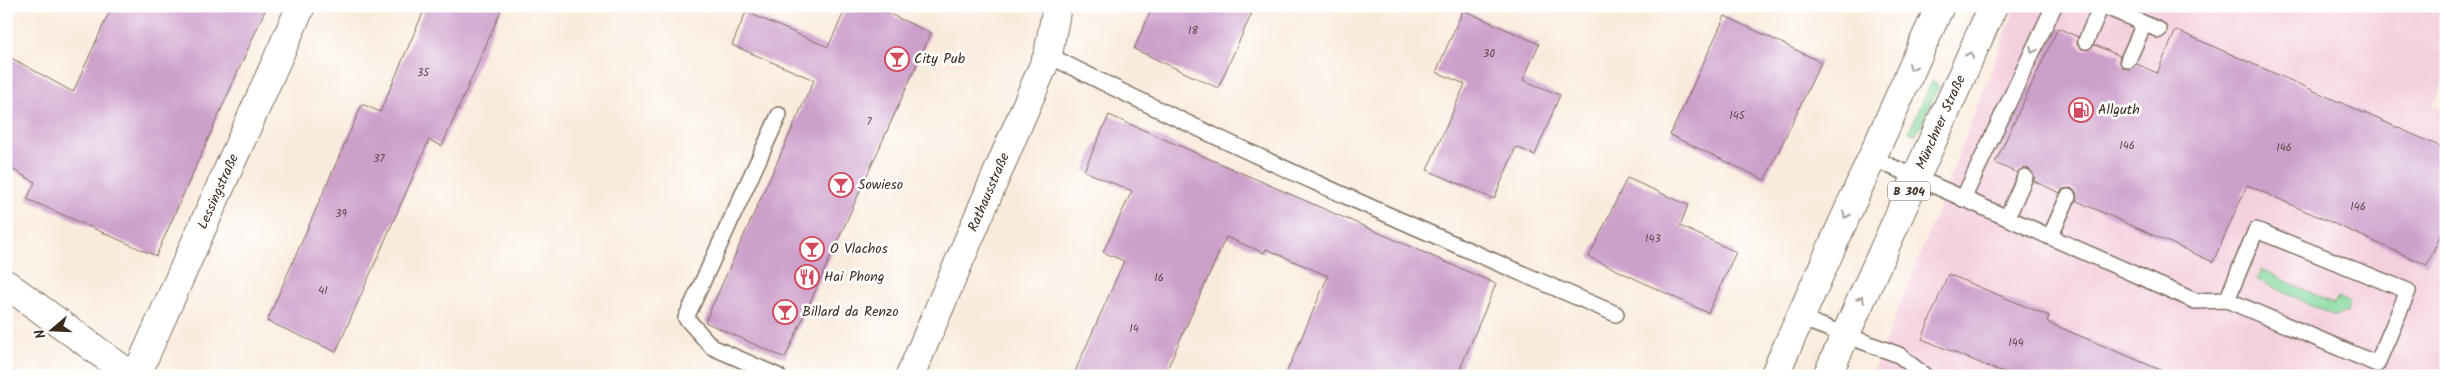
<svg xmlns="http://www.w3.org/2000/svg" width="2452" height="382" viewBox="0 0 2452 382" font-family="Kalam,sans-serif">
<style>
.built{fill:#f4cfdd}
.green{fill:#85d99c;stroke:#60825d}
.building{fill:#cd9fcb}
.lines{fill:none;stroke-linecap:round;stroke-linejoin:round}
.lane-casing{stroke:#7e6e60;stroke-width:18}
.street-casing{stroke:#7e6e60;stroke-width:30}
.primary-casing{stroke:#7e6e60;stroke-width:30}
.lane{stroke:#fff;stroke-width:15}
.street{stroke:#fff;stroke-width:28}
.primary{stroke:#fff;stroke-width:28}
.oneway{stroke:#a79f9a}
.labels{text-anchor:middle;dominant-baseline:central;stroke-width:5;stroke-linejoin:round;paint-order:stroke}
.number-label{font-size:11px;fill:#604749}
.shield{fill:#fff;stroke:#766a62;stroke-width:1}
.shield-label{font-size:12px;font-weight:bold;fill:#3b2a1e}
.poi-label{font-size:14px;fill:#3b2a1e;stroke:#fff;text-anchor:start}
.street-label{font-size:14px;fill:#3b2a1e;stroke:#fff}
</style>
<rect width="100%" height="100%" fill="#fff"/>
<filter id="ink" filterUnits="userSpaceOnUse"><feTurbulence type="fractalNoise" baseFrequency=".02" numOctaves="2"/><feDisplacementMap in="SourceGraphic" scale="10" xChannelSelector="R" yChannelSelector="G"/><feConvolveMatrix kernelMatrix="1 2 1 2 8 2 1 2 1" color-interpolation-filters="sRGB"/></filter>
<filter id="wash" filterUnits="userSpaceOnUse"><feTurbulence type="fractalNoise" baseFrequency=".0096" numOctaves="4" result="noise"/><feDisplacementMap in="SourceGraphic" scale="20" xChannelSelector="R" yChannelSelector="G"/><feGaussianBlur stdDeviation="1.12" result="paint"/><feColorMatrix in="noise" values="0 0 0 0 0 0 0 0 0 0 0 0 0 0 0 0 0 1.4 0 .05"/><feComposite in="paint" operator="in"/></filter>
<g filter="url(#wash)">
<rect width="100%" height="100%" fill="#f9ebdb"/>
<!-- built -->
<path class="built" d="M2016,6H2446V76L2433,106L2446,112V376H1871L1913,273Z"/>
<!-- green -->
<g class="green">
<path d="M1932,81L1939,86L1916,135L1909,132Z"/>
<path d="M2261,269L2334,304L2338,297L2349,303L2347,312L2335,316L2256,279Z"/>
</g>
<g id="blocks">
<!-- building -->
<g class="building">
<path d="M112,6H267L156,256L27,199L35,182L6,166V55L73,92Z"/>
<path d="M426,6H503L442,146L429,140L336,352L267,321L362,104L380,112Z"/>
<path d="M847,6H872L931,33L785,358L705,322L814,80L732,45L746,12L828,47Z"/>
<path d="M1153,6H1255L1218,88L1134,49Z"/>
<path d="M1463,10L1539,44L1523,80L1560,95L1535,155L1516,147L1494,199L1427,170L1465,84L1436,72Z"/>
<path d="M1725,16L1821,62L1765,180L1670,135Z"/>
<path d="M2058,28L2078,37L2077,43L2082,49L2088,50L2095,45L2120,56L2119,61L2124,68L2129,69L2137,64L2157,73L2176,30L2446,149V223L2427,265L2247,185L2213,262L2077,201L2076,192L2071,188L2063,189L2060,193L2034,181V176L2029,169L2024,168L2017,173L1995,163Z"/>
<path d="M1109,115L1496,284L1457,376H1285L1328,276L1266,249L1264,253L1226,237L1164,376H1073L1124,261L1103,252L1132,191L1084,171Z"/>
<path d="M1627,178L1688,205L1680,226L1736,252L1708,313L1589,257Z"/>
<path d="M1948,274L2049,316L2047,322L2175,376H2011L1922,339Z"/>
</g>
</g>
</g>
<g filter="url(#ink)">
<use href="#blocks" fill-opacity="0" stroke="#7e6e60" stroke-width="1"/>
<g class="lines">
<defs>
<g id="lane">
<path d="M2104,6L2159,30"/>
<path d="M2086,41L2101,6"/>
<path d="M1048,55C1234,149 1425,232 1616,314"/>
<path d="M2128,60L2144,24"/>
<path d="M1872,158L2195,301L2227,300L2377,364L2408,291L2256,230L2227,300"/>
<path d="M1963,199L2054,6"/>
<path d="M2007,218L2025,177"/>
<path d="M2050,237L2068,197"/>
<path d="M1800,318L1899,355L1925,376"/>
<path d="M778,376L712,347L686,318L779,115"/>
</g>
<g id="street">
<path d="M6,284L132,376"/>
<path id="s1" d="M136,376L301,6"/>
<path id="s2" d="M910,376L1048,55L1057,6"/>
</g>
<g id="primary">
<path d="M1774,376L1940,6"/>
<path id="s3" d="M1827,376L1993,6"/>
</g>
</defs>
<!-- lane casing -->
<use href="#lane" class="lane-casing"/>
<!-- street casing -->
<use href="#street" class="street-casing"/>
<!-- primary casing -->
<use href="#primary" class="primary-casing"/>
<!-- lane -->
<use href="#lane" class="lane"/>
<!-- street -->
<use href="#street" class="street"/>
<!-- primary -->
<use href="#primary" class="primary"/>
</g>
<!-- one-way arrows -->
<defs><path id="oneway-chevron" d="M-2-3.5L2.5 0L-2 3.5" fill="none" stroke-width="1.6" stroke-linecap="round" stroke-linejoin="round" transform="scale(1.25)"/></defs>
<g class="oneway">
<use href="#oneway-chevron" transform="translate(2033 50) rotate(115)"/>
<use href="#oneway-chevron" transform="translate(1970 55) rotate(-66)"/>
<use href="#oneway-chevron" transform="translate(1912 67) rotate(114)"/>
<use href="#oneway-chevron" transform="translate(1846 215) rotate(114)"/>
<use href="#oneway-chevron" transform="translate(1861 299) rotate(-66)"/>
</g>
</g>
<!-- icons -->
<defs>
<symbol id="bar-ring" viewBox="-11 -11 22 22"><circle r="9.5" fill="#fff" stroke="#d1495b" stroke-width="1.5"/><path d="M-6-5H6L.8 .8V4.5H3.5V6h-7V4.5H-.8V.8Z" fill="#d1495b"/></symbol>
<symbol id="fuel-ring" viewBox="-11 -11 22 22"><circle r="9.5" fill="#fff" stroke="#d1495b" stroke-width="1.5"/><path d="M-5.5-6h7V0h2V4h1.3V-2.5L3-4.5l.8-.8L6-3V5H2.5V1h-1V6h-7ZM-4.2-4.7v3.2H.2V-4.7Z" fill="#d1495b"/></symbol>
<symbol id="restaurant-ring" viewBox="-11 -11 22 22"><circle r="9.5" fill="#fff" stroke="#d1495b" stroke-width="1.5"/><path d="M-5-6h1v4h1v-4h1v4h1v-4h1v5L-1.5 .5V6h-2V.5L-5-1ZM5-6V6H3V1.5H1.5Q1.5-4 5-6Z" fill="#d1495b"/></symbol>
</defs>
<g fill-rule="evenodd">
<use href="#bar-ring" x="883" y="45" width="28" height="28"/>
<use href="#fuel-ring" x="2067" y="96" width="28" height="28"/>
<use href="#bar-ring" x="827" y="171" width="28" height="28"/>
<use href="#bar-ring" x="798" y="235" width="28" height="28"/>
<use href="#restaurant-ring" x="793" y="263" width="28" height="28"/>
<use href="#bar-ring" x="771" y="298" width="28" height="28"/>
</g>
<g class="labels">
<!-- number labels -->
<g class="number-label">
<text x="1193" y="31">18</text>
<text x="1489" y="54">30</text>
<text x="423" y="73">35</text>
<text x="1737" y="116">145</text>
<text x="869" y="122">7</text>
<text x="2127" y="146">146</text>
<text x="2284" y="148">146</text>
<text x="379" y="159">37</text>
<text x="2358" y="207">146</text>
<text x="341" y="214">39</text>
<text x="1653" y="239">143</text>
<text x="1159" y="278">16</text>
<text x="323" y="291">41</text>
<text x="1134" y="329">14</text>
<text x="2016" y="343">144</text>
</g>
<!-- shield labels -->
<rect class="shield" x="1888" y="181.5" width="42" height="19" rx="4"/>
<g class="shield-label">
<text x="1909" y="191">B 304</text>
</g>
<!-- poi labels -->
<g class="poi-label">
<text x="914" y="59">City Pub</text>
<text x="2098" y="110">Allguth</text>
<text x="858" y="185">Sowieso</text>
<text x="830" y="249">O Vlachos</text>
<text x="824" y="277">Hai Phong</text>
<text x="802" y="312">Billard da Renzo</text>
</g>
<!-- street labels -->
<g class="street-label">
<text stroke="none"><textPath href="#s3" startOffset="278">Münchner Straße</textPath></text>
<text stroke="none"><textPath href="#s1" startOffset="202">Lessingstraße</textPath></text>
<text stroke="none"><textPath href="#s2" startOffset="200">Rathausstraße</textPath></text>
</g>
</g>
<!-- margin -->
<rect width="2452" height="382" fill="none" stroke="#fff" stroke-width="25"/>
<!-- north arrow -->
<g transform="translate(52 330) rotate(251)" stroke="#ffffff" stroke-width="4" paint-order="stroke">
<path d="M0-4L9 19L0 12L-9 19Z" fill="#3b2a1e"/>
<text y="-8" font-size="14" font-weight="bold" text-anchor="middle" fill="#3b2a1e">N</text>
</g>
</svg>
